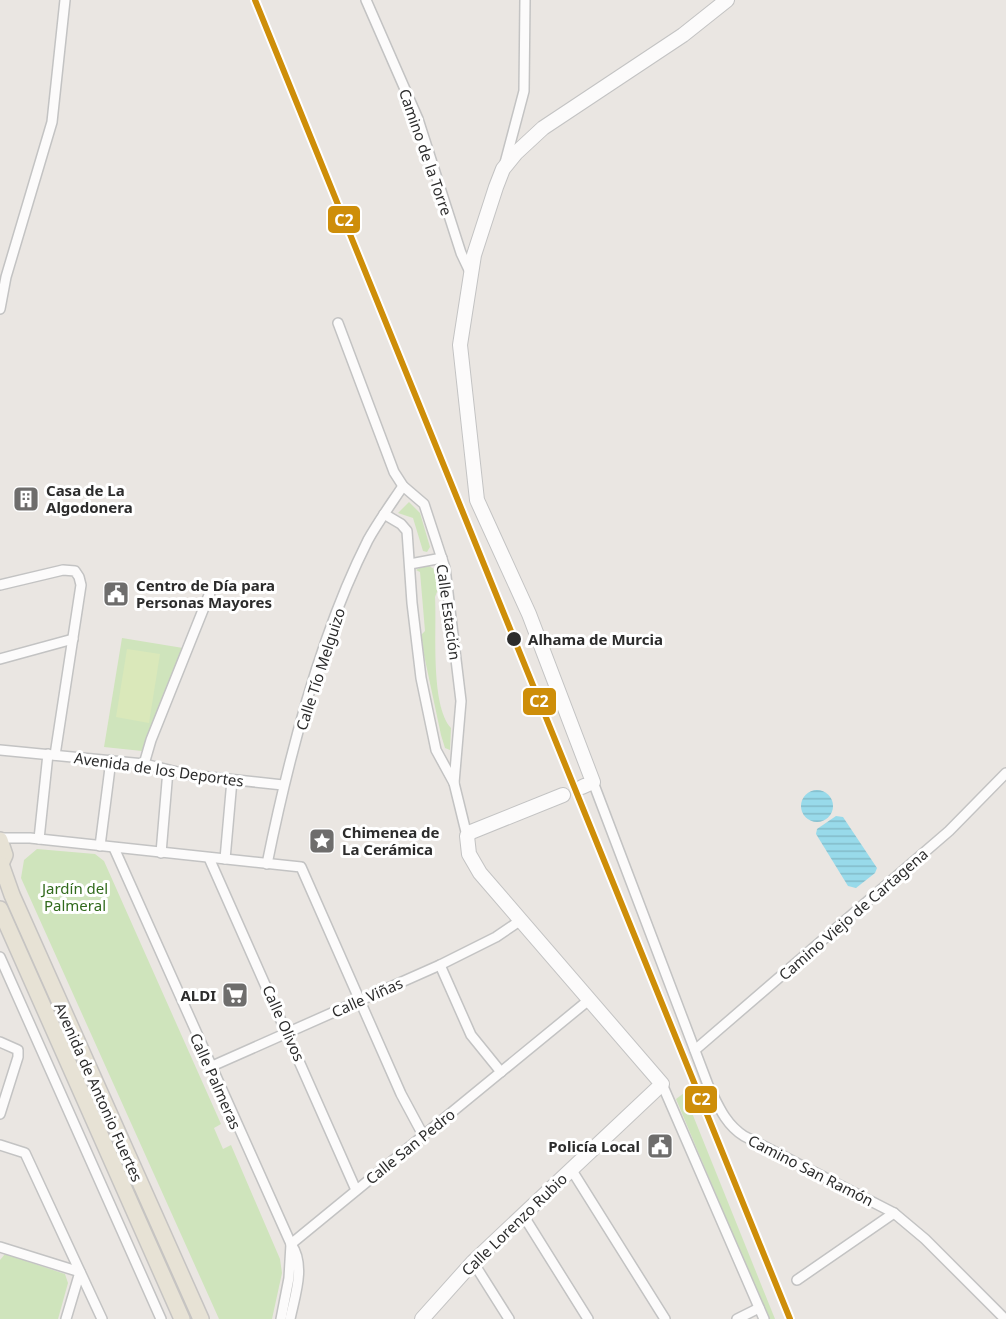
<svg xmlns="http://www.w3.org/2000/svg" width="1006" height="1319" viewBox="0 0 1006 1319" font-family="'Noto Sans',sans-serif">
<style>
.park{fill:#cfe4bc}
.pitch{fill:#dae8ba}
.water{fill:url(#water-rules)}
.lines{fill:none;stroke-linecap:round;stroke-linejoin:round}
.minor-casing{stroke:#c3c3c3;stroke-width:12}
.secondary-casing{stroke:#c3c3c3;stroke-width:16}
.primary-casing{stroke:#c6c4c2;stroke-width:18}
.minor{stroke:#fcfbfb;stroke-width:9}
.secondary{stroke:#fcfbfb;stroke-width:14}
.primary{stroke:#e7e2d5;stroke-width:15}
.rail-1-casing{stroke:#fff;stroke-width:10}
.rail-1{stroke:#ce8e09;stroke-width:6}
.stop-dot{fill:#2c2c2c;stroke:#fff;stroke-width:2}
.labels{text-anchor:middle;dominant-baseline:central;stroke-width:6;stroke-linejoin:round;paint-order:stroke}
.street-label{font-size:15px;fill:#2c2c2c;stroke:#fff}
.poi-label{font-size:15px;font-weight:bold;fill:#2c2c2c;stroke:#fff;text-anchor:start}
.stop-label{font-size:15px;font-weight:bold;fill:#2c2c2c;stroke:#fff;text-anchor:start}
.park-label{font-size:15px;fill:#316a1c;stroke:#fff}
.line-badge{stroke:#fff;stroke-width:2}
.badge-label{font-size:16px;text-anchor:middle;font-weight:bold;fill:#fff}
</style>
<defs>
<pattern id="water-rules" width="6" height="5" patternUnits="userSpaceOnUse" patternTransform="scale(1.5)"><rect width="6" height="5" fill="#98daea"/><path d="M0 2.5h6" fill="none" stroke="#83bbc9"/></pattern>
</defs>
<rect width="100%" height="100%" fill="#eae6e2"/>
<!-- park -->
<g class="park">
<path d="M409,502L420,513L430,547L427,552L423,551L413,518L398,513Z"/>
<path d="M426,564L434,569L438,589L435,597C437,629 430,704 451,728L450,750L445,748L441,735L420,636L425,631L420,572L416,570Z"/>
<path d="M122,638L183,648L142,751L104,747Z"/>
<path d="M37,849L95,854L104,861L221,1124L214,1128L223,1149L231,1145L280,1259L282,1273L272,1319H219L21,878L24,860Z"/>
<path d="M684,1093L775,1319H768L676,1099Z"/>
<path d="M5,1254L65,1274L68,1283L58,1319H0V1260Z"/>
</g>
<!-- pitch -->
<path class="pitch" d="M127,649L160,654L149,723L116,717Z"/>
<!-- water -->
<g class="water">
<circle cx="817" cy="806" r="16"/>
<path d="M836,816L843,817L877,868L875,873L856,888L848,886L816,834L817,829Z"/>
</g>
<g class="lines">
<defs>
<g id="minor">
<path d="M366,0L418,119L461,253L470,272"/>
<path d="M505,163L524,91L525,0"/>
<path d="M0,309L6,277L52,122L65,0"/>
<path d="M338,323L394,472L403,486L424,504L445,568L461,701L454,783L467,836"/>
<path d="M384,514L401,524L407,531L412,603L421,678L436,750L454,783"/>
<path d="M410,564L442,558"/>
<path d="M0,585L63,570L75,571L79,577L81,585L55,755"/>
<path d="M0,659L73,639"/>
<path d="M0,750L144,764L190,775L283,785"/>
<path d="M144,764L151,740L211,590"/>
<path d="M593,782L708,1085C718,1105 725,1124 744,1136L894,1213L925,1239L1005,1319"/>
<path d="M0,838H30L301,867L401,1094L423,1135"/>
<path d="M39,839L48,754"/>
<path d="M100,846L111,760"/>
<path d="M114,848L291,1244L289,1278L281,1319"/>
<path d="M161,853L168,770"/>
<path d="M209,858L356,1190"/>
<path d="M225,859L232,780"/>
<path d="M267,864C288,760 320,635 368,540C378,522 391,504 403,486"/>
<path d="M0,957L161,1319"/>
<path d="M440,965L471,1035L501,1072"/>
<path d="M0,1042L18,1050V1057L0,1114"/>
<path d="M695,1050L949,831L1006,773"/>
<path d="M210,1067L440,965L496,937L521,920"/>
<path d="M662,1084L764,1319"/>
<path d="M0,1145L25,1153L102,1319"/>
<path d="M571,1169L665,1319"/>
<path d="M523,1215L588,1319"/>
<path d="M291,1244L590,999"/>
<path d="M0,1247L80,1272L66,1319"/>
<path d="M473,1262L509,1319"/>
<path d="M797,1280L894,1213"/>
<path d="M290,1319C295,1295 306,1265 291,1244"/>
<path d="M737,1319L759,1308"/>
</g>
<g id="secondary">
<path d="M582,787L593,782L529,614L477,500L460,345L474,255L496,187L503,169L516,153L543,128L683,35L727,0"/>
<path d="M422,1319L473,1262L662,1084L480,873L469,854L467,836L471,832L563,795"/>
</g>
<g id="primary">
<path d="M0,840L5,855L0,866"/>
<path d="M1,864L12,895L201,1319"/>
<path d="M0,909L182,1319"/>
</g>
</defs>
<!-- minor casing -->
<use href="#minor" class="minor-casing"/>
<!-- secondary casing -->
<use href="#secondary" class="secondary-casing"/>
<!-- primary casing -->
<use href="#primary" class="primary-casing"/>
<!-- minor -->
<use href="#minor" class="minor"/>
<!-- secondary -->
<use href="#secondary" class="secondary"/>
<!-- primary -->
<use href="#primary" class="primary"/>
<defs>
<path id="rail-1" d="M255,0L790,1319"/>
</defs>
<!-- rail-1 casing -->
<use href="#rail-1" class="rail-1-casing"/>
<!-- rail-1 -->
<use href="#rail-1" class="rail-1"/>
</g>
<!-- icons -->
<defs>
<symbol id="building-square" viewBox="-11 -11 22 22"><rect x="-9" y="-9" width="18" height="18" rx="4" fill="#6e6d6c" stroke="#fff"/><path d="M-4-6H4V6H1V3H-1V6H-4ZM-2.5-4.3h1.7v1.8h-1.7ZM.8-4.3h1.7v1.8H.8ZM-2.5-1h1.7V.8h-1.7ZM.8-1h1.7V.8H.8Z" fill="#fff"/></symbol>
<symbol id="civic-square" viewBox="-11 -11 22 22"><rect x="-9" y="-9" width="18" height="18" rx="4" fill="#6e6d6c" stroke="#fff"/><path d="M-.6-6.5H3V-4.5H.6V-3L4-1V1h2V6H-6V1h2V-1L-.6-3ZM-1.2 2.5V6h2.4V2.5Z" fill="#fff"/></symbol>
<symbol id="sight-square" viewBox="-11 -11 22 22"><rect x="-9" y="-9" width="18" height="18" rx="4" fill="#6e6d6c" stroke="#fff"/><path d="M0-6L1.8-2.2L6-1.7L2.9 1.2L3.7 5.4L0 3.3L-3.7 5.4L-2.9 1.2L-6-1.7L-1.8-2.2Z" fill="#fff"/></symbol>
<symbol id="supermarket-square" viewBox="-11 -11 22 22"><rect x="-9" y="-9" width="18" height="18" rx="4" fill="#6e6d6c" stroke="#fff"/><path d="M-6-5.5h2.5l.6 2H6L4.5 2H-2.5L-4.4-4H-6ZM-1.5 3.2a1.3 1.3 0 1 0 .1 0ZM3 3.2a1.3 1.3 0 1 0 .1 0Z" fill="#fff"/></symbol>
</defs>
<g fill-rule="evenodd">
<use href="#building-square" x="11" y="484" width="30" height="30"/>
<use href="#civic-square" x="101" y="579" width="30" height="30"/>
<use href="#sight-square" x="307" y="826" width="30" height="30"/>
<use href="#supermarket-square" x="220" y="980" width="30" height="30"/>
<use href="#civic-square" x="645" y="1131" width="30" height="30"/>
</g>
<!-- markers -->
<circle class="stop-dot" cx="514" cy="639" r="8"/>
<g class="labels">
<!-- street labels -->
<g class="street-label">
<text transform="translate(426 152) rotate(71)">Camino de la Torre</text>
<text transform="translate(449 612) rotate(82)">Calle Estación</text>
<text transform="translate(320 669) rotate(-72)">Calle Tío Melguizo</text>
<text transform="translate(159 769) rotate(8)">Avenida de los Deportes</text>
<text transform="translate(853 914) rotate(-41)">Camino Viejo de Cartagena</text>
<text transform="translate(367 997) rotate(-24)">Calle Viñas</text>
<text transform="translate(284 1023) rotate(66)">Calle Olivos</text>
<text transform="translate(216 1081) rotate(66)">Calle Palmeras</text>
<text transform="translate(99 1092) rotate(66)">Avenida de Antonio Fuertes</text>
<text transform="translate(410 1146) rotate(-39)">Calle San Pedro</text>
<text transform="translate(811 1170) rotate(27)">Camino San Ramón</text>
<text transform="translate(514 1224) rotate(-44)">Calle Lorenzo Rubio</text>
</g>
<!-- poi labels -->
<g class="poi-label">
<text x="46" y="490">Casa de La<tspan x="46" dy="17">Algodonera</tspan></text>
<text x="136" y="585">Centro de Día para<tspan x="136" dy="17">Personas Mayores</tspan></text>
<text x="342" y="832">Chimenea de<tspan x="342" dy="17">La Cerámica</tspan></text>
<text x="216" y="995" text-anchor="end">ALDI</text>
<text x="640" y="1146" text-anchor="end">Policía Local</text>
</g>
<!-- stop labels -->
<g class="stop-label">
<text x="528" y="639">Alhama de Murcia</text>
</g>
<!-- park labels -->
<g class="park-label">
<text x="75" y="888">Jardín del<tspan x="75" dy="17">Palmeral</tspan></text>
</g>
</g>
<g class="line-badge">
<rect x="327" y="205" width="34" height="29" rx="6" fill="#ce8e09"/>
<rect x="522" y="687" width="35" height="29" rx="6" fill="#ce8e09"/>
<rect x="684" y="1085" width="34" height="29" rx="6" fill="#ce8e09"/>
</g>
<g class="badge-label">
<text x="344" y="226">C2</text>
<text x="539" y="707">C2</text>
<text x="701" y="1105">C2</text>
</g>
</svg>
